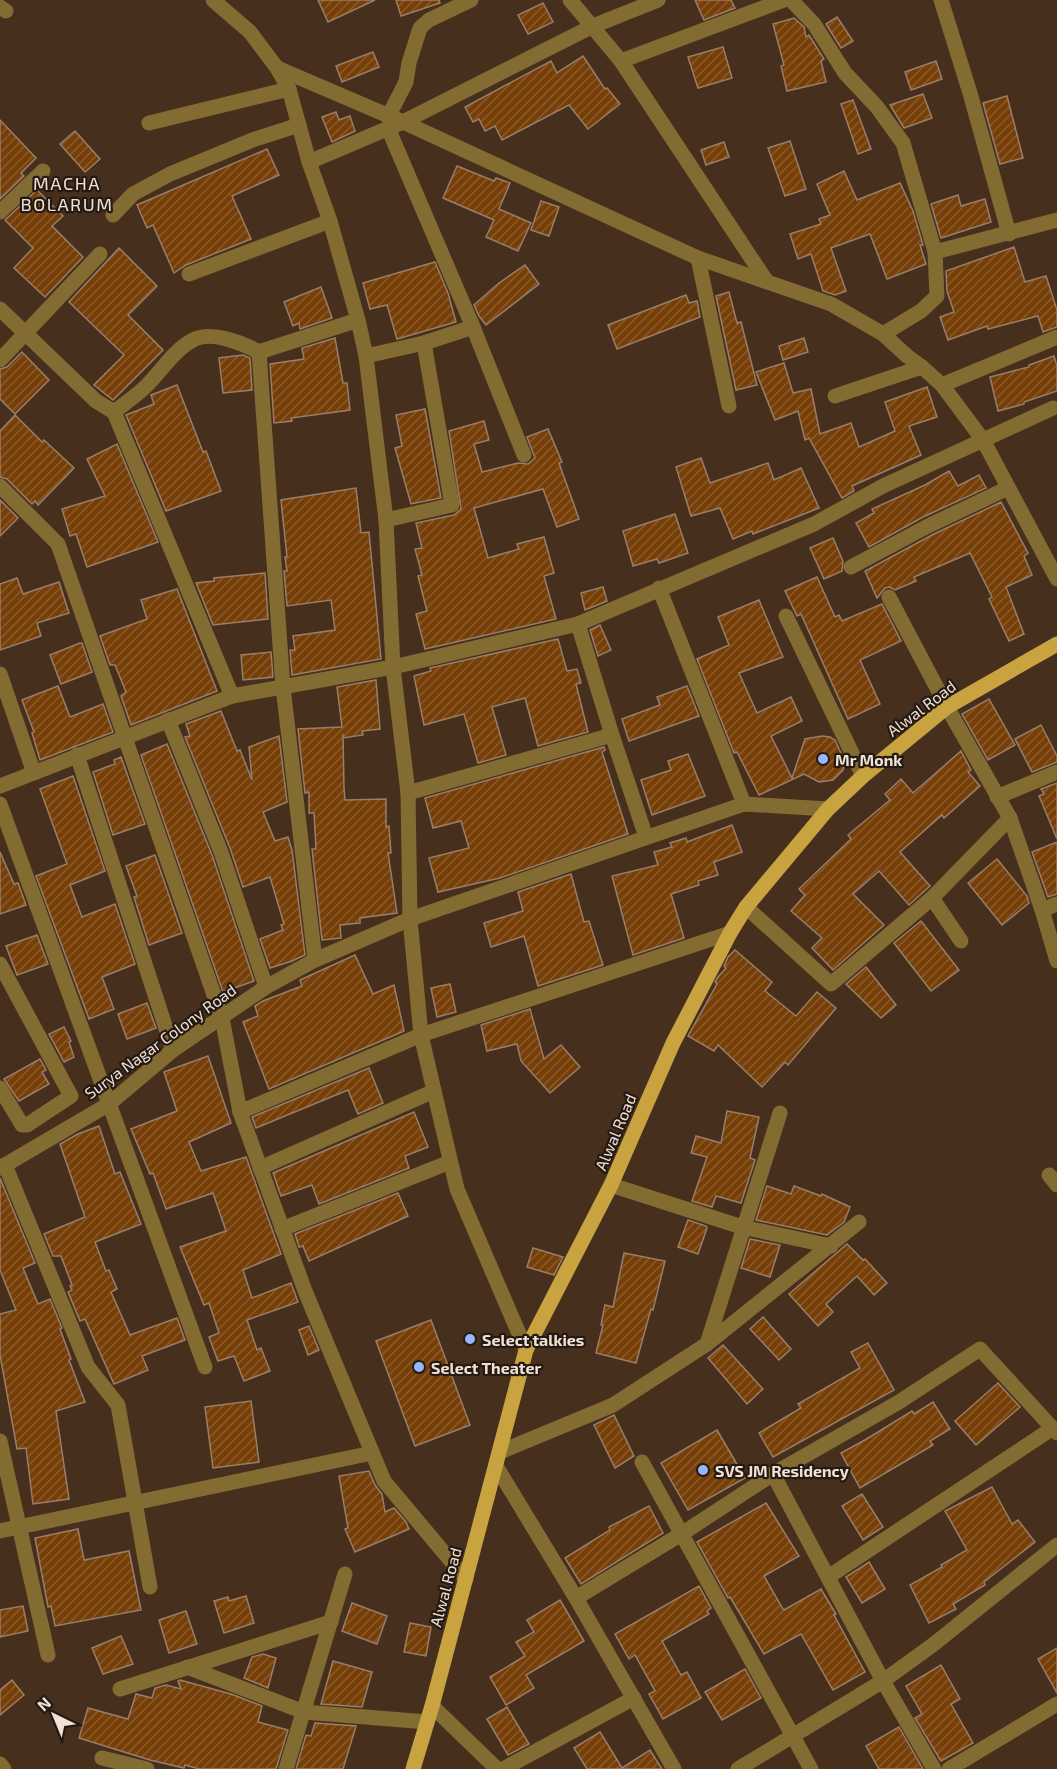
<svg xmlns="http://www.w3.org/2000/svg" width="1057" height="1769" viewBox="0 0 1057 1769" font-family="'Exo 2',sans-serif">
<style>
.building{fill:url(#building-hatch);stroke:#997e69;stroke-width:1.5}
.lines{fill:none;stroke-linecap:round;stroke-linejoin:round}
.minor{stroke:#836c32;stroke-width:15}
.major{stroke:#c8a33f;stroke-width:15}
.poi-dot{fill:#96b6fd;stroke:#251a12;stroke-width:2}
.labels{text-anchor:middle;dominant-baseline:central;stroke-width:4.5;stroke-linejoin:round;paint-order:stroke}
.street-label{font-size:16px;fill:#f1e2d7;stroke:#251a12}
.poi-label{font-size:16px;font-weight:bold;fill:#f1e2d7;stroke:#251a12;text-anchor:start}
.neighbourhood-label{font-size:18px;letter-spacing:1.5px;fill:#f1e2d7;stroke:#251a12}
</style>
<defs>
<pattern id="building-hatch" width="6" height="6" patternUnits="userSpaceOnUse" patternTransform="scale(1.5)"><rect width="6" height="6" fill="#763f08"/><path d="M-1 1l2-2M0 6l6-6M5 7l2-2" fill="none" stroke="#8a5a2b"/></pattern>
</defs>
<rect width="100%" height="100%" fill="#472f1d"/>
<!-- building -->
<g class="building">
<path d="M318,0H375L328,22Z"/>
<path d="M396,0H439L440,3L401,16Z"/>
<path d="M695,0H731L735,8L704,20Z"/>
<path d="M543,3L553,22L528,34L518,15Z"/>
<path d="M837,17L853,41L841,48L826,24Z"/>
<path d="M794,18L804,27L806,37L809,35L824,59L821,61L826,82L787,91L781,66L784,65L773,24Z"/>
<path d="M723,47L732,78L698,88L688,57Z"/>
<path d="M373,52L379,67L342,82L336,66Z"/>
<path d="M583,56L605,89L607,88L620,104L588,129L569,105L502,140L495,126L485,131L479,119L473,122L465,107L551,61L557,73Z"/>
<path d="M936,61L942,79L911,90L905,72Z"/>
<path d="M923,94L932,118L904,128L890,105Z"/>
<path d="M1007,96L1023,158L1000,164L983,103Z"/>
<path d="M853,100L871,149L858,154L841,104Z"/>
<path d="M336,112L339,120L350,116L355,131L332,142L322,117Z"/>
<path d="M0,120L36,158L21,173L24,176L0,199Z"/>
<path d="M75,131L100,159L85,172L60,144Z"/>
<path d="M790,141L806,189L785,196L768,148Z"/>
<path d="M724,142L729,157L706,165L701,150Z"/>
<path d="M267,149L279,175L232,196L251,239L186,265L174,273L153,225L147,228L137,205Z"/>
<path d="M457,166L494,181L496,178L510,183L499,209L531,223L518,251L486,237L494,220L443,198Z"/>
<path d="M844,171L857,200L900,183L913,211L923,245H920L926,264L887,279L870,234L831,248L846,291L835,295L823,291L811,254L798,259L790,234L821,224L819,219L830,215L817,184Z"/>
<path d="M37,190L63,216L52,226L83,257L45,297L14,268L33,248L5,220Z"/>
<path d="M958,195L961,206L985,199L991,222L941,238L931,204Z"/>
<path d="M541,201L559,207L549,236L531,230Z"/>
<path d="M1014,247L1025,282L1046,276L1057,310V327L1043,332L1038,316L988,329L987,326L948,340L940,317L954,312L947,291L946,271Z"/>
<path d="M119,248L157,286L128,315L163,350L113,400L94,385L124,355L69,302Z"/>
<path d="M435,262L448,293L456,322L397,339L387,305L370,309L363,283Z"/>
<path d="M525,265L539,284L486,325L479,316L474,305L499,283Z"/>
<path d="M321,287L332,318L300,329L299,323L293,326L284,302Z"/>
<path d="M729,292L737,323L741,322L757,385L736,390L716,296Z"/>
<path d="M686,295L689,303L697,301L700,317L617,349L608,325Z"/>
<path d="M335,338L343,383H347L350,410L291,418L292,421L274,423L270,364L304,359L302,348Z"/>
<path d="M804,338L808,352L783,360L779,346Z"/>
<path d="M22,352L49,380L15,414L0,399V369L7,367Z"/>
<path d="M243,355L250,358L252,390L223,393L219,358Z"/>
<path d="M1054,356L1057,366V391L1024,402V404L998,411L990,377L1029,367V365Z"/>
<path d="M784,363L793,393L811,389L820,434L851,423L859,447L895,431L885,402L927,387L937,417L909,426L921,455L852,486L854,491L842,498L809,438L805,440L798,411L775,420L756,372Z"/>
<path d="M177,385L203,452L206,451L221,491L166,511L126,415L154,404L151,395Z"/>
<path d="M425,409L441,498L411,504L395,448L402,446L396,415Z"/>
<path d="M15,415L42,442L44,440L74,468L38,505L35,501L32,504L7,479L0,477V431Z"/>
<path d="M484,421L489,440L474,444L482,472L518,463L528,464L535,458L527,437L548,429L562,462L559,463L579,519L557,527L543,489L474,508L488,558L519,549L517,544L544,537L554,573L544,576L556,619L425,649L416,614L427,611L418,576L422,575L415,549L422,548L416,523L454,515L461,509L449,431Z"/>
<path d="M117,444L158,542L87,567L76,534L70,536L62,509L105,496L87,459Z"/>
<path d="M701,458L710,483L768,463L774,480L801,468L819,508L753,534L752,531L733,539L720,508L691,516L676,467Z"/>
<path d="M949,471L958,486L979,475L986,488L923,517L869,547L856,523L874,513L872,509L925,485Z"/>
<path d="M356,488L361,533L369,532L381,659L292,675L290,650H295L293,636L335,630L331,600L287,606L284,571H287L285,557H287L281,500Z"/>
<path d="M0,500L18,518L0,536Z"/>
<path d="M1001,502L1028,553L1024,556L1032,575L1006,587L1024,634L1009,641L989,599L992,597L970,553L914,577L916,581L895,590L890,587L885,588L877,598L865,571L932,535Z"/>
<path d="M675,514L688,553L659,563L657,559L633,566L623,531Z"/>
<path d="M833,538L843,561L842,571L824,579L810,548Z"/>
<path d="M265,573L268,619L213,625L196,583L214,581V578Z"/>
<path d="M817,577L835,617L839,615L842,621L882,604L901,641L860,660L880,704L848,719L801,614L797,616L785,591Z"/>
<path d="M17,578L23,594L59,582L69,613L37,623L41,636L0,650V584Z"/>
<path d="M603,587L607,601L585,610L581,593Z"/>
<path d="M177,589L217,691L131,725L121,696L126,692L115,665H110L100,636L147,619L141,600Z"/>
<path d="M759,600L783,657L739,673L757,713L791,697L802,721L771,736L792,778L805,739L822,736L830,737L835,740L845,762L843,770L833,780L819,782L804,774L759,795L737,752L734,753L697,659L729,645L718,617Z"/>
<path d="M600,625L611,650L598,656L590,630Z"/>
<path d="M558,639L567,671L577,669L581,683L576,684L588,732L538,746L525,698L492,707L506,755L478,763L464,714L424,725L414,676L431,671L430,668Z"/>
<path d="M80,643H82L92,672L61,684L50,655Z"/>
<path d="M271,652L273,677L243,680L241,655Z"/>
<path d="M376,680L380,729L362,731L363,735L343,738V734L344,788L345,800L386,799V827L389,826L391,853H388L397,913L360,918V923L340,925L341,938L322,940L312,849H316L314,813H309V792L305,793L298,729L342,727L337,687Z"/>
<path d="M58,686L70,717L103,704L113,732L40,760L32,733L34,732L22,700Z"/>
<path d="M687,686L699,716L629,741L622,719L660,705L657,697Z"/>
<path d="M989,699L1015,745L988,760L962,714Z"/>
<path d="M221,711L237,751L240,750L252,780L249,747L279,736L287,802L263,812L275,841L288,837L292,850L305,955L292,961L270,968L260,939L283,930L281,925L284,924L270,877L243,887L230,848L185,737L190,736L186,724Z"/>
<path d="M1041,725L1057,756V762L1032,772L1015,739Z"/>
<path d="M167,744L212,855L254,981L223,992L141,755Z"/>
<path d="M604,747L605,750L602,752L628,834L500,878L438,892L429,858L469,848L461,821L433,828L425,798Z"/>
<path d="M961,751L971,770L968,772L980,786L944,818L942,815L900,852L930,886L909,905L879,871L853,894L884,925L833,970L812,948L822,938L791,911L805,895L799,889L851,839L848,835L890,800L885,794L901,779L913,793Z"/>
<path d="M688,754L705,796L652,815L641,780L671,770L668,761Z"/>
<path d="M121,757L145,824L113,835L93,772L115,764L114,760Z"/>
<path d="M73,776L105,871L70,885L82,917L115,904L135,964L102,977L114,1009L89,1019L36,876L67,864L40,789Z"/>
<path d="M1057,783V839L1039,796L1044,794L1041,789Z"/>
<path d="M732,825L742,852L714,862L718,875L698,881L699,885L671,894L684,938L633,955L612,876L658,865L654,852L672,847L670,843L686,838L687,842Z"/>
<path d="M1057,842V894L1048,897L1032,852Z"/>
<path d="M0,852L14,884L18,883L26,905L0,914Z"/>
<path d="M155,855L182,933L149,945L134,897L137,896L126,866Z"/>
<path d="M997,859L1027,896L1029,903L1002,925L968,883Z"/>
<path d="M571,874L584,922L589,921L603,965L538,986L524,936L491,947L484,923L523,911L518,892Z"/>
<path d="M921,921L959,970L931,991L894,943Z"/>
<path d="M37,935L48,964L17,975L6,946Z"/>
<path d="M735,950L772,982L765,991L796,1016L817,992L836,1008L788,1065L785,1062L762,1087L718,1045L714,1051L688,1036L717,984L715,982L718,977L726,968L724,966L728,957Z"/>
<path d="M355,955L373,994L394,985L404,1031L269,1089L243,1022L258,1016L255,1006L263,1001L302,986L300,980Z"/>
<path d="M866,967L896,1005L881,1018L846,984Z"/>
<path d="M450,984L456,1012L437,1017L431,988Z"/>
<path d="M147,1003L156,1028L127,1039L118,1014Z"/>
<path d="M530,1009L544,1059L561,1045L580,1067L550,1093L521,1061L517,1044L487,1051L481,1025Z"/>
<path d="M64,1027L71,1041L69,1042L74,1057L64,1062L49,1034Z"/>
<path d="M208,1056L231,1123L189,1142L201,1171L246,1157L281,1254L243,1270L252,1298L291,1283L298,1302L247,1320L257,1350L261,1348L270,1371L244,1381L234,1356L218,1361L209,1337L219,1333L209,1303L204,1305L180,1247L226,1231L213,1193L166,1209L153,1173L150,1174L131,1129L177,1111L164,1072Z"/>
<path d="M40,1059L46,1070L42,1072L49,1084L19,1101L4,1079Z"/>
<path d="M369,1068L383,1103L358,1114L348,1090L256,1128L252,1117Z"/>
<path d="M727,1111L759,1117L750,1158L755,1160L741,1203L716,1196L712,1207L692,1201L707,1157L691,1153L696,1136L721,1143Z"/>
<path d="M414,1112L428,1147L405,1156L409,1168L319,1204L312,1185L281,1196L273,1173Z"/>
<path d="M99,1126L115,1174L120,1172L141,1224L95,1242L106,1271L109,1270L117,1289L111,1292L130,1335L177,1318L185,1340L142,1356L148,1370L114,1384L85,1319L80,1321L68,1292L72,1290L70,1286L72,1285L61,1256H53L44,1234L85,1217L60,1144L78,1134Z"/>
<path d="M0,1178L35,1263L23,1268L38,1304L50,1299L62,1328L60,1329L71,1359L69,1360L85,1402L56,1411L69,1499L33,1504L26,1448L17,1449L0,1355V1314L16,1310L0,1270Z"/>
<path d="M767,1186L791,1194L794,1186L821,1196L822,1194L850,1207L844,1222L827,1235L756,1220Z"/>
<path d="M398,1193L408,1216L309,1261L303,1246L299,1247L295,1234Z"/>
<path d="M688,1220L706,1226L707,1228L698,1254L678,1247Z"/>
<path d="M750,1239L780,1245L770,1277L741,1268Z"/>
<path d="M847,1244L863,1260L865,1259L887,1283L874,1295L857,1276L826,1304L833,1312L818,1326L789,1294Z"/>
<path d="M533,1248L563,1257L554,1275L527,1267Z"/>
<path d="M624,1253L665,1261L653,1310L651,1309L636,1363L596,1353L603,1325H601L605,1305L613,1307Z"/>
<path d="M763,1317L791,1349L779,1360L750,1329Z"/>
<path d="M431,1320L470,1425L415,1446L376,1341Z"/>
<path d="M309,1326L319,1350L308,1355L299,1330Z"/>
<path d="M868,1343L894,1390L773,1457L759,1433L801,1408L798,1404L860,1368L851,1352Z"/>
<path d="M723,1345L763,1389L747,1404L708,1358Z"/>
<path d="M998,1383L1020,1407L976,1445L955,1421Z"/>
<path d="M251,1401L259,1462L213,1468L205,1407Z"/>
<path d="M933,1402L950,1429L930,1441L933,1445L860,1488L841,1453L865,1440L912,1411L914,1414Z"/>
<path d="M614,1415L634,1456L615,1468L594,1425Z"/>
<path d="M717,1430L745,1478L688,1510L661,1463Z"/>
<path d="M369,1471L375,1485L382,1494L385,1512L394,1508L406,1522L409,1529L355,1552L345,1529L348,1528L339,1476Z"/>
<path d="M992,1487L1012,1524L1018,1520L1035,1542L984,1582L985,1585L953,1604L956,1609L929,1623L910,1585L942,1567L941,1565L967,1550L945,1511Z"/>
<path d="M862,1494L883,1527L863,1540L842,1506Z"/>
<path d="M766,1503L799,1556L764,1576L783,1609L784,1610L821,1589L836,1614L834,1615L865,1672L833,1690L801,1634L764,1654L730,1597L728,1598L697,1542Z"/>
<path d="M649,1506L663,1533L581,1584L565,1558L610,1530L609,1527Z"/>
<path d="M78,1529L84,1560L129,1551L141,1610L55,1626L51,1606L48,1607L35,1538Z"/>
<path d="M869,1562L885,1589L862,1603L846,1577Z"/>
<path d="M699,1586L711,1608L707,1611L709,1614L662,1641L681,1675L687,1672L701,1698L663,1719L649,1694L655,1691L635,1655L629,1659L615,1634Z"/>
<path d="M246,1596L254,1623L224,1633L214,1601L228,1597L229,1601Z"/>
<path d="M560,1600L584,1641L526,1675L534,1688L506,1705L490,1677L525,1656L516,1642L534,1632L527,1620Z"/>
<path d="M352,1603L387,1616L377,1644L342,1631Z"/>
<path d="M23,1606L28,1631L0,1637V1610Z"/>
<path d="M186,1611L197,1644L169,1653L159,1620Z"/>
<path d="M410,1623L431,1627L426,1656L404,1652Z"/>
<path d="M121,1636L133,1664L103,1674L92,1648Z"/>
<path d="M1057,1648V1693L1038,1659Z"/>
<path d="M263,1654L276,1658L268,1688L244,1678L252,1657Z"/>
<path d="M333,1661L372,1672L362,1707L321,1704Z"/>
<path d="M941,1665L960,1699L951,1704L973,1743L941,1761L915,1718L922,1714L906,1686Z"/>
<path d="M745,1669L761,1698L722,1720L705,1692Z"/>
<path d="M12,1680L24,1695L0,1715V1690Z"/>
<path d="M180,1680L231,1694L262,1706L258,1722L288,1730L276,1769H199L185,1765L184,1768L150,1760L79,1738L88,1708L128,1719L136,1694L152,1698L155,1688L166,1685L181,1689L178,1681Z"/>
<path d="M507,1707L529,1744L508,1755L487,1719Z"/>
<path d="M315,1723L356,1726L343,1769H296L306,1735L311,1736Z"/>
<path d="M899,1727L923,1769H879L866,1746Z"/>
<path d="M600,1732L622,1768L650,1750L662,1769H587L574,1748Z"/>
</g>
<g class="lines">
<!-- minor -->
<g class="minor">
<path d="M213,0L250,32L277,68L289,89L309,162L330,221L358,320L366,356L386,520L393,667L408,793L410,919L421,1035L457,1189L526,1350"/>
<path d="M570,0L621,61L767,282"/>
<path d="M791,0L814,24L845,73L877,107L903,143L935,252"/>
<path d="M941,0L970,93L1009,234"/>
<path d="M0,7L6,11"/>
<path d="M621,61L784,0"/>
<path d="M277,68L403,122L698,258L831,304L883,334L907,356L922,367L942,385L983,440L1057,579"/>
<path d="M388,117L406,82L409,63L420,28L429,20L471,0"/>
<path d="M149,123L289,89"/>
<path d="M388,128L473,327"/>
<path d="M309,162L403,122L593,26L658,0"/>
<path d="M0,212L43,171"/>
<path d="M113,215L133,194L170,174L255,139L299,125"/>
<path d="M698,258L729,406"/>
<path d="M189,274L330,221"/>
<path d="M0,309L96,401L114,412C123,405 134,397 143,389C160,374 172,351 193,340C211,330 242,343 259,352L283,687L315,960"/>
<path d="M883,334L921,311L937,296L935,252L1057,220"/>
<path d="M259,352L358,320"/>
<path d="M366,356L424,343L473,327L524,455"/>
<path d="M0,360L100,254"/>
<path d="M942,385L1057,337"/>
<path d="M835,396L922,367"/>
<path d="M114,412L232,696"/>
<path d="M0,486L58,544L222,1018L240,1112L305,1291L384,1481L466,1579"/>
<path d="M386,520L452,505L424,343"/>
<path d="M851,567L928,526L1008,488"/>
<path d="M659,588L744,804"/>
<path d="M889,597L947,707L1010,818L1042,910L1057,961"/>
<path d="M786,616L863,776"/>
<path d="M578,624L612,735L646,837"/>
<path d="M0,674L34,773"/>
<path d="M168,720L221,852L266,987"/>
<path d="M77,755L173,1050"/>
<path d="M0,786L232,696L393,667L578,624L814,524L883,486L1053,408"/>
<path d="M408,793L612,735"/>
<path d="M997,797L1057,772"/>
<path d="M0,804L205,1367"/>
<path d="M932,898L961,941"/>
<path d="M746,907L831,984L932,898L1010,818"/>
<path d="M1042,910L1057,904"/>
<path d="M0,964L71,1096L27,1125H22L0,1088"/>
<path d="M240,1112L421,1035L730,933"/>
<path d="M5,1165L88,1367L118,1405L150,1587"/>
<path d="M0,1168L109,1104L173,1050L266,987L315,960L410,919L744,804L828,809"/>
<path d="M260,1168L434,1091"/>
<path d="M1049,1175L1057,1185"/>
<path d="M611,1185L742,1227L831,1246"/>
<path d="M282,1229L450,1162"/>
<path d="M707,1344L780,1113"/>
<path d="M0,1441L48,1655"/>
<path d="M500,1452L613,1405L707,1344L859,1222"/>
<path d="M642,1462L811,1769"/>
<path d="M496,1466L576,1598L674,1769"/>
<path d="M773,1474L883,1681L934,1769"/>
<path d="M0,1531L372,1453"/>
<path d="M828,1577L1053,1428"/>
<path d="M576,1598L683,1533L773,1474L899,1402L980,1349L1057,1433"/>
<path d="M187,1667L304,1712L427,1722"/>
<path d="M120,1689L331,1622"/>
<path d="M432,1706L497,1769"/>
<path d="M102,1758L147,1769"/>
<path d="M0,1764L4,1769"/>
<path d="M286,1769L345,1574"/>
<path d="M503,1769L634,1698"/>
<path d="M738,1769L883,1681L934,1644L1057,1545"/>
<path d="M949,1769L1057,1704"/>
</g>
<!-- major -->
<path class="major" d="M413,1769L432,1706L526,1350L611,1185L673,1043L730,933L746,907L828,809L863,776L947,707L1057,644"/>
</g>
<!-- markers -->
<g class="poi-dot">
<circle cx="823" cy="759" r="6"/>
<circle cx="470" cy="1339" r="6"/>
<circle cx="419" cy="1367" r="6"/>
<circle cx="703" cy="1470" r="6"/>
</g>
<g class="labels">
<!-- street labels -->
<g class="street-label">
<text transform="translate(921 708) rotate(-37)">Alwal Road</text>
<text transform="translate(160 1041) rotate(-36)">Surya Nagar Colony Road</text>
<text transform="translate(615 1132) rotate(-67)">Alwal Road</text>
<text transform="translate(445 1587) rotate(-75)">Alwal Road</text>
</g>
<!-- poi labels -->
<g class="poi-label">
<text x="835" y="759">Mr Monk</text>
<text x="482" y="1339">Select talkies</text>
<text x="431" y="1367">Select Theater</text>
<text x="715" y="1470">SVS JM Residency</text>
</g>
<!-- neighbourhood labels -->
<g class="neighbourhood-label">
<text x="67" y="183">MACHA<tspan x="67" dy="21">BOLARUM</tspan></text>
</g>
</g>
<!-- north arrow -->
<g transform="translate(54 1715) rotate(317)" stroke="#251a12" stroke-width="4.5" paint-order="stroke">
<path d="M0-4.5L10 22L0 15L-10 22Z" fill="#f1e2d7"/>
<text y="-9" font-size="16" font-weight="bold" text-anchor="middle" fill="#f1e2d7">N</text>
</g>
</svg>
